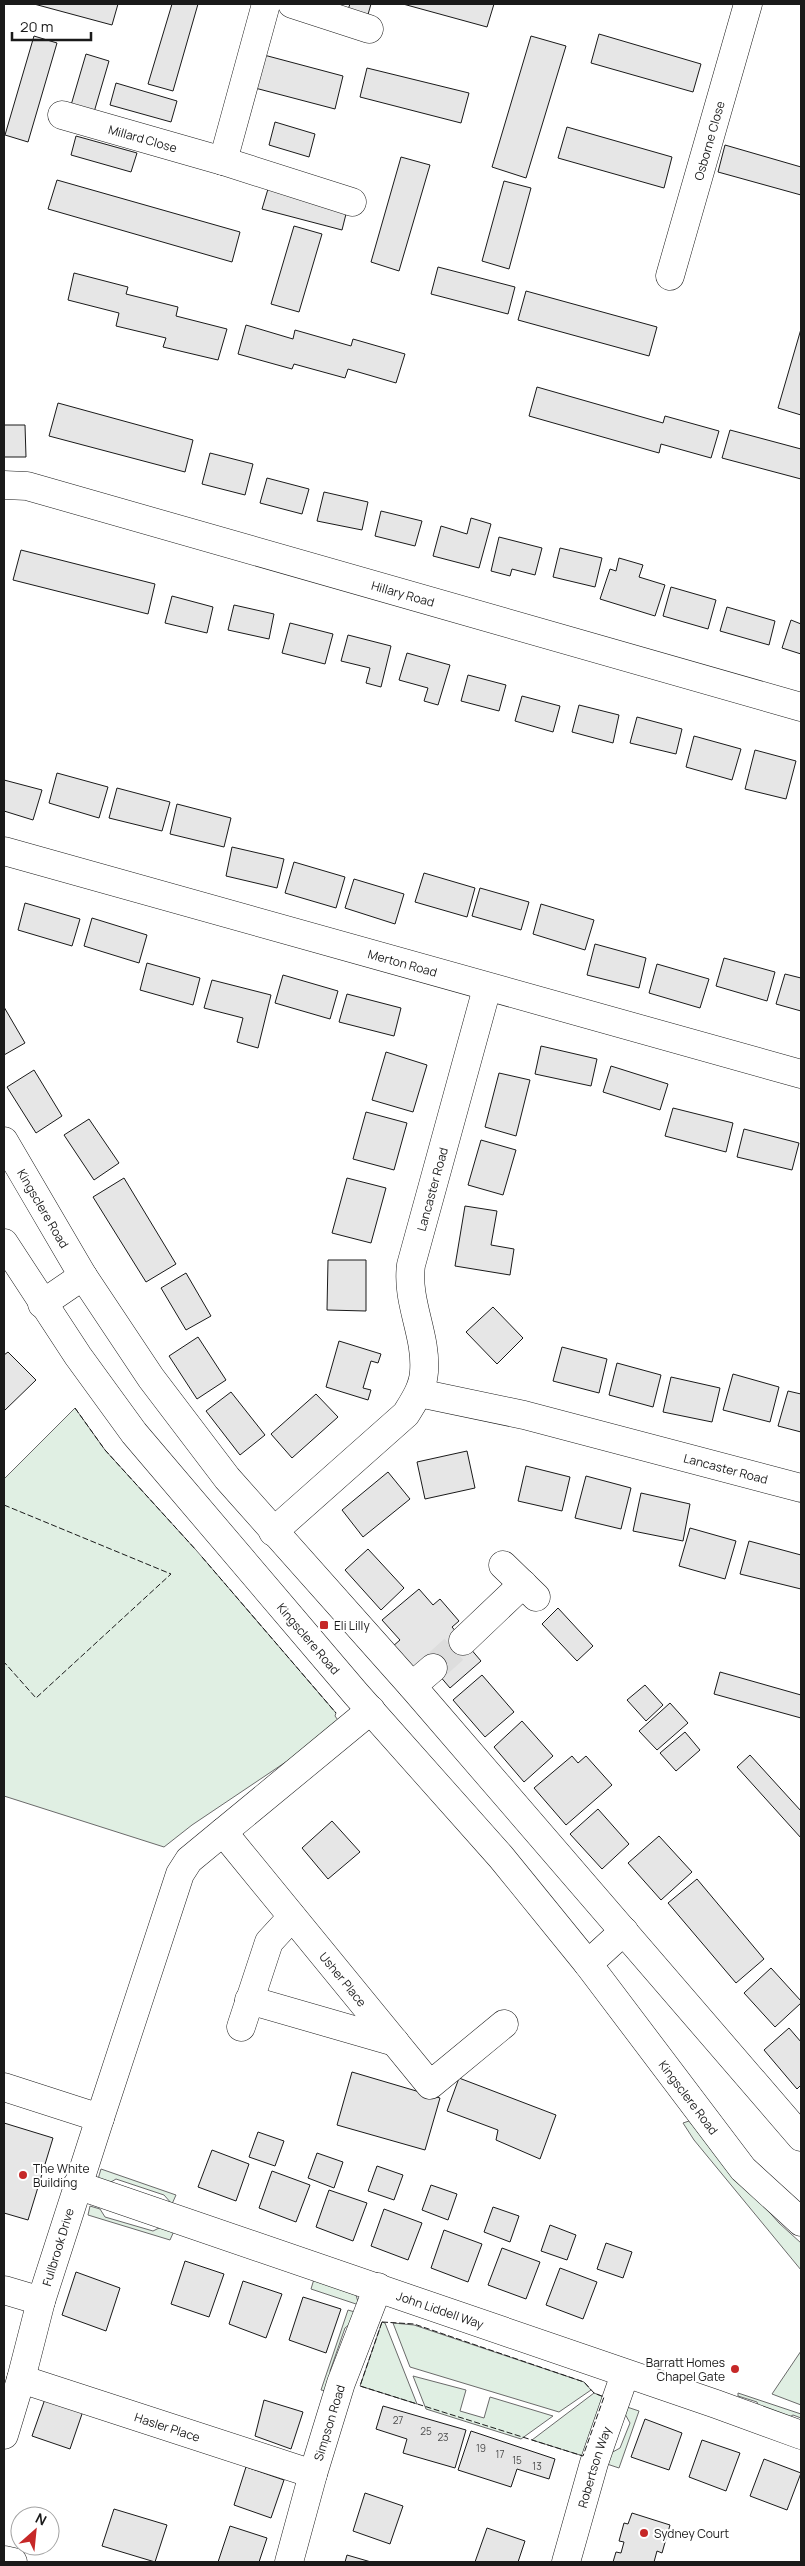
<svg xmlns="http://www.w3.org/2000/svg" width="805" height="2566" viewBox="0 0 805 2566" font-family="Manrope,sans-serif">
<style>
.green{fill:#e0efe3;stroke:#6a6a6a}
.building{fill:#e6e6e6;stroke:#1a1a1a}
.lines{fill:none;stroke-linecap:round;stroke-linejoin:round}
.minor-tunnel{stroke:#ddd;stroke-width:28;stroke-dasharray:28 14;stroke-linecap:butt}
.minor-casing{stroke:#1a1a1a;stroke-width:29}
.minor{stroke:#fff;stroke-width:28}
.fence{stroke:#1a1a1a;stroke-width:1;stroke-dasharray:6 2.5;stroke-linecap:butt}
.poi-dot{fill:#c62828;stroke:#fff;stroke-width:2}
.labels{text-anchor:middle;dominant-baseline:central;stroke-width:4;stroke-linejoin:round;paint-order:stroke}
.number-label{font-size:10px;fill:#4d4d4d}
.street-label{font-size:12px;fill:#1a1a1a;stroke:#fff}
.poi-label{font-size:12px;fill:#1a1a1a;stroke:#fff;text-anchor:start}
</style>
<rect width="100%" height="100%" fill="#fff"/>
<!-- green -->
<g class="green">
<path d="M75,1408L105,1450L196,1550L336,1713L335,1716L340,1723L323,1737L192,1825L164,1847L4,1796V1479Z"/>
<path d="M689,2121L779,2223L801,2243V2270L694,2140L683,2123Z"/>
<path d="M101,2169L176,2195L172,2204L164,2195L116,2179L111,2182L98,2179Z"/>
<path d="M90,2206L100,2209L105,2217L153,2231L161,2227L174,2231L170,2240L88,2215Z"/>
<path d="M314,2279L356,2295L359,2305L311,2289Z"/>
<path d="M348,2310L358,2313L355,2320L345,2328L330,2371L333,2382L331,2392L321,2390Z"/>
<path d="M382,2322L385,2323L417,2404L360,2386Z"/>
<path d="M393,2323L414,2325L584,2382L591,2390L559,2412L410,2367Z"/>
<path d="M801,2351V2405L772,2394Z"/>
<path d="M413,2376L466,2390L460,2411L484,2418L490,2397L553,2416L521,2439L426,2409Z"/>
<path d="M594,2393L604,2397L583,2456L532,2440Z"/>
<path d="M738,2393L801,2414V2418L793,2415L784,2420L762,2413L757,2402L738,2396Z"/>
<path d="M627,2407L639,2411L619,2468L607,2464L611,2453L620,2448L630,2423L625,2414Z"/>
</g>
<!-- building -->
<g class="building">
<path d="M34,4H118L112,25Z"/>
<path d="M172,4H198L173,91L148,84Z"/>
<path d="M350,4H371L367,18L347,12Z"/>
<path d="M403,4H494L487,27Z"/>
<path d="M599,34L701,64L693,92L591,63Z"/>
<path d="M34,36L57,43L28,142L5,135Z"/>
<path d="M531,36L566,46L526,178L492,167Z"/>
<path d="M86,54L109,61L92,119L69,112Z"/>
<path d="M264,55L343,76L335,109L255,88Z"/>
<path d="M367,68L469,93L461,123L360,97Z"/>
<path d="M116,83L177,101L171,122L110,105Z"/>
<path d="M275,122L315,134L309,157L269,145Z"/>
<path d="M567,127L672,157L664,188L558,158Z"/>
<path d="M76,136L137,153L131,172L71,155Z"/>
<path d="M725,145L801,167V195L718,172Z"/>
<path d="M401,157L430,165L399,271L371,262Z"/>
<path d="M57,180L240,232L232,262L48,209Z"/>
<path d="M504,181L531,188L509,269L482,261Z"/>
<path d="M268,189L347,210L342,230L262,209Z"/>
<path d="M294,226L322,234L299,312L271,304Z"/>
<path d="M438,267L515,287L508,314L431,294Z"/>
<path d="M74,273L128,287L126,294L178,307L176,316L227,329L218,360L163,347L166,338L116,326L119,313L68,300Z"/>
<path d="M526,291L657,327L649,356L518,320Z"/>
<path d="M246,325L293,339L295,330L351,346L353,339L405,354L396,383L348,369L345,378L294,364L292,369L238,354Z"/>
<path d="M801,329V415L778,408Z"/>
<path d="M537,387L663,423L665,416L719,431L711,458L661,444L659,453L529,416Z"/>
<path d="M58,403L193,440L185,472L49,436Z"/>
<path d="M4,425H25L26,457H4Z"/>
<path d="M730,430L801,449V479L722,458Z"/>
<path d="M210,453L253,464L245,495L202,484Z"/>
<path d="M267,478L309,489L302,514L260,503Z"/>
<path d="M324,492L368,502L362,530L317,521Z"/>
<path d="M381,511L422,521L415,546L375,536Z"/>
<path d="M471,518L491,524L479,568L433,556L441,526L467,534Z"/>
<path d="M499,537L542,548L535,575L512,569L510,576L491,571Z"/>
<path d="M560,548L602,558L595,587L553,577Z"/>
<path d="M21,550L155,584L148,614L13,580Z"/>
<path d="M619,558L643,565L639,577L665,585L655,616L600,599L610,569L616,571Z"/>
<path d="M671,587L716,600L708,629L663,616Z"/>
<path d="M172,596L213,607L207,633L165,623Z"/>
<path d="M234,605L274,614L269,639L228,630Z"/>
<path d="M727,607L775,621L769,645L720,631Z"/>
<path d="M791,620L801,624V654L782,648Z"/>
<path d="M290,623L333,634L325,664L282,653Z"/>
<path d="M348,635L391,646L381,687L366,683L370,668L341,661Z"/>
<path d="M407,653L450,665L438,705L424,701L428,688L399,680Z"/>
<path d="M468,675L506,685L499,711L461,701Z"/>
<path d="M522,696L560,706L553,732L515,721Z"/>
<path d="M579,705L619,715L613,743L572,732Z"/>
<path d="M637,717L682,729L676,754L630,743Z"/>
<path d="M694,736L741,749L732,780L686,767Z"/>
<path d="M755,750L796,761L786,799L745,789Z"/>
<path d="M57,773L108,787L99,818L49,803Z"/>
<path d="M4,780L42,790L33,820L4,811Z"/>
<path d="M117,788L170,802L162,831L109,818Z"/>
<path d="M177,804L231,818L224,847L170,834Z"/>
<path d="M232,847L284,859L277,888L226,876Z"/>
<path d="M294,862L345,877L336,908L285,893Z"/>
<path d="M424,873L475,888L467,917L415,902Z"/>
<path d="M354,879L404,894L395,924L345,908Z"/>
<path d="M480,888L529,902L521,930L472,916Z"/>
<path d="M25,903L80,919L72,946L18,930Z"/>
<path d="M541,904L594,920L585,950L533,934Z"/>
<path d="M92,918L147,935L139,963L84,946Z"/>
<path d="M595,944L646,958L639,988L587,975Z"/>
<path d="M724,958L775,972L767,1001L716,986Z"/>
<path d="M147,963L200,978L193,1005L140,990Z"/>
<path d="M657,964L709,979L700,1008L649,993Z"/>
<path d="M785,974L801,978V1011L776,1004Z"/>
<path d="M283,975L338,991L330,1019L275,1003Z"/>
<path d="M212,980L271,995L258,1048L237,1042L243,1018L204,1008Z"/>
<path d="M347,994L401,1008L394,1036L339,1022Z"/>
<path d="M4,1007L25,1043L4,1055Z"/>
<path d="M541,1046L597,1059L591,1086L535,1074Z"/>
<path d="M386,1052L427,1065L413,1112L372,1100Z"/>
<path d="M611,1066L668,1084L660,1110L603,1092Z"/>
<path d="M34,1070L62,1116L36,1133L7,1087Z"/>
<path d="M499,1073L530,1080L516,1136L485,1127Z"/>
<path d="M673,1108L733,1123L726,1152L665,1136Z"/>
<path d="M366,1112L407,1123L394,1170L353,1159Z"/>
<path d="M89,1119L119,1163L94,1180L64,1135Z"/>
<path d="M744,1129L799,1143L792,1170L737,1157Z"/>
<path d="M481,1140L516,1150L503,1195L468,1185Z"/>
<path d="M124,1178L176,1264L146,1282L93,1197Z"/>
<path d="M347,1178L386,1188L371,1243L332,1233Z"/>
<path d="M465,1206L497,1211L491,1245L514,1249L510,1275L455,1266Z"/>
<path d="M328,1260H366V1311L327,1310Z"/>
<path d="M186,1273L211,1316L186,1330L161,1288Z"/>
<path d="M493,1307L523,1338L497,1364L466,1332Z"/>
<path d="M198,1337L226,1380L197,1399L169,1356Z"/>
<path d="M339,1341L381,1354L378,1363L371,1361L363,1388L371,1390L368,1400L326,1387Z"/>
<path d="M562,1347L607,1359L599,1393L553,1381Z"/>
<path d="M8,1352L36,1380L4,1411V1355Z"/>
<path d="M617,1363L661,1375L653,1407L609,1395Z"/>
<path d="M733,1374L779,1387L770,1422L723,1410Z"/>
<path d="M671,1377L720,1388L712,1422L663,1412Z"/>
<path d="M788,1391L801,1394V1432L778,1426Z"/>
<path d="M231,1392L265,1435L240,1455L206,1411Z"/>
<path d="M316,1394L338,1417L292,1458L271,1434Z"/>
<path d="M467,1451L475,1488L425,1499L417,1462Z"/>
<path d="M526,1466L570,1477L562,1511L518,1501Z"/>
<path d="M388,1472L410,1499L363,1537L342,1510Z"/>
<path d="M586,1476L631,1488L621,1529L575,1518Z"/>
<path d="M641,1493L690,1504L683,1541L633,1531Z"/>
<path d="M690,1528L736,1541L725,1579L679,1566Z"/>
<path d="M749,1541L801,1555V1589L740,1574Z"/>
<path d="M368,1549L404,1588L381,1610L345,1570Z"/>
<path d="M419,1589L433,1605L440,1599L459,1621L452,1627L481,1661L450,1688L433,1668L411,1670L392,1647L400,1640L382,1620Z"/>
<path d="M558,1608L593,1646L577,1661L542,1624Z"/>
<path d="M720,1672L801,1695V1718L714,1694Z"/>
<path d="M482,1675L514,1712L485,1737L453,1700Z"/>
<path d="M645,1685L663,1705L646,1721L627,1700Z"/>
<path d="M670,1703L688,1723L657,1750L639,1731Z"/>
<path d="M522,1721L553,1756L524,1782L494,1747Z"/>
<path d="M685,1732L700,1750L676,1771L660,1753Z"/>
<path d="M750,1755L801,1811V1838L737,1767Z"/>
<path d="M572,1756L578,1763L586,1756L612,1785L566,1825L534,1788Z"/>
<path d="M598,1809L629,1844L602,1869L570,1834Z"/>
<path d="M332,1821L360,1852L328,1879L302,1848Z"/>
<path d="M659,1836L692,1872L661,1900L628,1863Z"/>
<path d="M697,1879L764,1959L736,1983L668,1903Z"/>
<path d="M771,1968L801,2001V2003L775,2027L744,1993Z"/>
<path d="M789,2028L801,2042V2085L797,2089L764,2050Z"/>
<path d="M352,2072L440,2098L425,2150L337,2125Z"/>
<path d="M459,2078L556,2115L540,2159L496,2140L498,2130L447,2111Z"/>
<path d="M4,2123L53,2138L28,2220L4,2213Z"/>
<path d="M258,2132L284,2141L275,2166L249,2157Z"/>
<path d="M212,2150L249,2164L236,2201L198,2187Z"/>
<path d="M317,2153L343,2162L334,2188L308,2178Z"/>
<path d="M377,2166L403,2175L394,2200L368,2191Z"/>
<path d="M272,2171L310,2185L296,2222L259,2208Z"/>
<path d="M431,2185L457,2194L448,2220L422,2210Z"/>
<path d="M329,2190L367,2203L353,2241L316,2227Z"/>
<path d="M493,2207L519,2216L510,2242L484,2232Z"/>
<path d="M384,2209L422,2223L408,2260L371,2246Z"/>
<path d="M550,2225L576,2235L567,2260L541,2251Z"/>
<path d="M444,2230L482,2244L468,2282L431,2268Z"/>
<path d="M606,2243L632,2252L623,2278L597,2269Z"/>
<path d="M502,2248L540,2262L526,2299L488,2285Z"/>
<path d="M185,2261L224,2274L209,2317L171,2304Z"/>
<path d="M560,2268L597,2282L583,2319L546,2305Z"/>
<path d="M76,2272L120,2288L106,2331L62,2315Z"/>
<path d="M243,2281L282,2294L266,2338L229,2324Z"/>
<path d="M303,2297L341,2309L326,2353L289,2340Z"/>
<path d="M45,2399L83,2411L70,2449L32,2436Z"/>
<path d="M264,2400L303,2412L291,2449L255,2436Z"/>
<path d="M383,2406L466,2430L455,2468L403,2453L407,2439L376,2429Z"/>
<path d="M645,2419L682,2433L669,2470L631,2457Z"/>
<path d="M471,2431L555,2459L549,2479L517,2469L511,2487L458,2470Z"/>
<path d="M702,2440L740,2453L726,2491L689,2477Z"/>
<path d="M764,2459L801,2473L787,2510L750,2496Z"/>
<path d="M246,2467L284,2480L271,2518L234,2505Z"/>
<path d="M365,2493L403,2506L390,2544L353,2531Z"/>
<path d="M114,2509L167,2525L155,2562L102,2546Z"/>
<path d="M632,2513L670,2525L662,2553L657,2551L654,2562H613L616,2552L621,2553L624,2542L619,2541L624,2523L628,2524Z"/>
<path d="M230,2526L267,2538L259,2562H218Z"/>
<path d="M487,2528L525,2541L518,2562H475Z"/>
<path d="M347,2555L371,2562H345Z"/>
</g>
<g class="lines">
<!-- minor-tunnel -->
<path class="minor-tunnel" d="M433,1668L463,1641"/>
<defs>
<g id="minor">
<path d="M292,4L369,29"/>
<path id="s1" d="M62,115L223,161L352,202"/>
<path d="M223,161L266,4"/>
<path id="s2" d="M670,276L748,4"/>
<path id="s3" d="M4,485L27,486L801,707"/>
<path id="s4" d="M4,851L801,1074"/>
<path id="s5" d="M4,1141L83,1276L151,1378L227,1478L412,1686L801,2137"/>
<path id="s6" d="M4,1243L78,1356L134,1433L356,1694L501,1857L588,1964L743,2169L801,2222"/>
<path d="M42,1304L83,1276"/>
<path id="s7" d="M419,1393L524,1415L801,1488"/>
<path id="s8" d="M273,1532L406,1414C414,1401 423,1388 424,1372C427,1335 406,1302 411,1265L487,988"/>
<path d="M503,1565L536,1597"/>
<path d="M463,1641L523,1584"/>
<path d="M412,1686L433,1668"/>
<path id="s9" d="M223,1832L430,2085L504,2024"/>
<path d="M588,1964L624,1931"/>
<path d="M249,2000L395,2042"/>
<path d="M241,2027L269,1942L292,1917"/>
<path d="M4,2087L100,2118L41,2301L21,2379L4,2435"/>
<path d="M100,2118L180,1874L189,1860L371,1710"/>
<path id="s10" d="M77,2185L716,2404L801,2435"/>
<path d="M4,2290L41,2301"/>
<path id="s11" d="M21,2379L313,2474"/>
<path d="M4,2560L13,2562"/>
<path id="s12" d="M289,2562L313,2474L341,2383L378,2287"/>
<path id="s13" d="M566,2562L594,2463L625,2374"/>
</g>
</defs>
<!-- minor casing -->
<use href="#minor" class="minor-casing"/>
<!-- minor -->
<use href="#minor" class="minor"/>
<!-- fence -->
<g class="fence">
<path d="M75,1408L105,1450L196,1550"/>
<path d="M4,1505L171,1574L36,1698L4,1662"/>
<path d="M202,1557L336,1713"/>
<path d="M382,2322L414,2324L584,2382L594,2393L604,2397L583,2456L360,2386Z"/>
</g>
</g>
<!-- markers -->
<g class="poi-dot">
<rect x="319" y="1620" width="10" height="10" rx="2.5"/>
<circle cx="23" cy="2175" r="5"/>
<circle cx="735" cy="2369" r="5"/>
<circle cx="644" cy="2533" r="5"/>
</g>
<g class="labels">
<!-- number labels -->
<g class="number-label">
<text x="398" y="2420">27</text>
<text x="426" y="2431">25</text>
<text x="443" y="2437">23</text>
<text x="481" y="2448">19</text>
<text x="500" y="2454">17</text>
<text x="517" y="2460">15</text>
<text x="537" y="2466">13</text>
</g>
<!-- street labels -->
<g class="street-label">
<text stroke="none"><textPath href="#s1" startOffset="84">Millard Close</textPath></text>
<text stroke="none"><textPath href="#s2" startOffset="141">Osborne Close</textPath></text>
<text stroke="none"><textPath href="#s3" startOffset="414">Hillary Road</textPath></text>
<text stroke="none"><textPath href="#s4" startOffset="414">Merton Road</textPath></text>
<text stroke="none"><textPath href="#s8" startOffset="411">Lancaster Road</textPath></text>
<text stroke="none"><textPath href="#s5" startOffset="78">Kingsclere Road</textPath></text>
<text stroke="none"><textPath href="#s7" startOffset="316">Lancaster Road</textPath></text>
<text stroke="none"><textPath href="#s6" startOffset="500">Kingsclere Road</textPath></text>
<text stroke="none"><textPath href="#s9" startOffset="190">Usher Place</textPath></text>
<text stroke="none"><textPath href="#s6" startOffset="1096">Kingsclere Road</textPath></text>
<text transform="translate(58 2247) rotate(-73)">Fullbrook Drive</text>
<text stroke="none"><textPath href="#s10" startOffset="384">John Liddell Way</textPath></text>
<text stroke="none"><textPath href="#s12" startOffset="145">Simpson Road</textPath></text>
<text stroke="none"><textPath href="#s11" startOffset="154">Hasler Place</textPath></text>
<text stroke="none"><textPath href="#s13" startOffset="99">Robertson Way</textPath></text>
</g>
<!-- poi labels -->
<g class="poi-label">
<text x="334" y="1625">Eli Lilly</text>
<text x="33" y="2168">The White<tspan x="33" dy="14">Building</tspan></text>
<text x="725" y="2362" text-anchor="end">Barratt Homes<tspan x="725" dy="14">Chapel Gate</tspan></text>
<text x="654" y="2533">Sydney Court</text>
</g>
</g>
<!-- border -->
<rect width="805" height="2566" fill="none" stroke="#1a1a1a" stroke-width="10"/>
<!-- north arrow -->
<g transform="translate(35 2531) rotate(27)"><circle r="24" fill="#ffffff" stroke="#a3a3a3"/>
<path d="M0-4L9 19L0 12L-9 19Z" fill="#c62828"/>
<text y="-8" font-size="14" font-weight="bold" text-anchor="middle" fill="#1a1a1a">N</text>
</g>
<!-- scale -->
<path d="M12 32v8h79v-8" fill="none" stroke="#1a1a1a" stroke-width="2.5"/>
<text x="20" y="32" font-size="15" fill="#1a1a1a" stroke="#ffffff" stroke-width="4" paint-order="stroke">20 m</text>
</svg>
